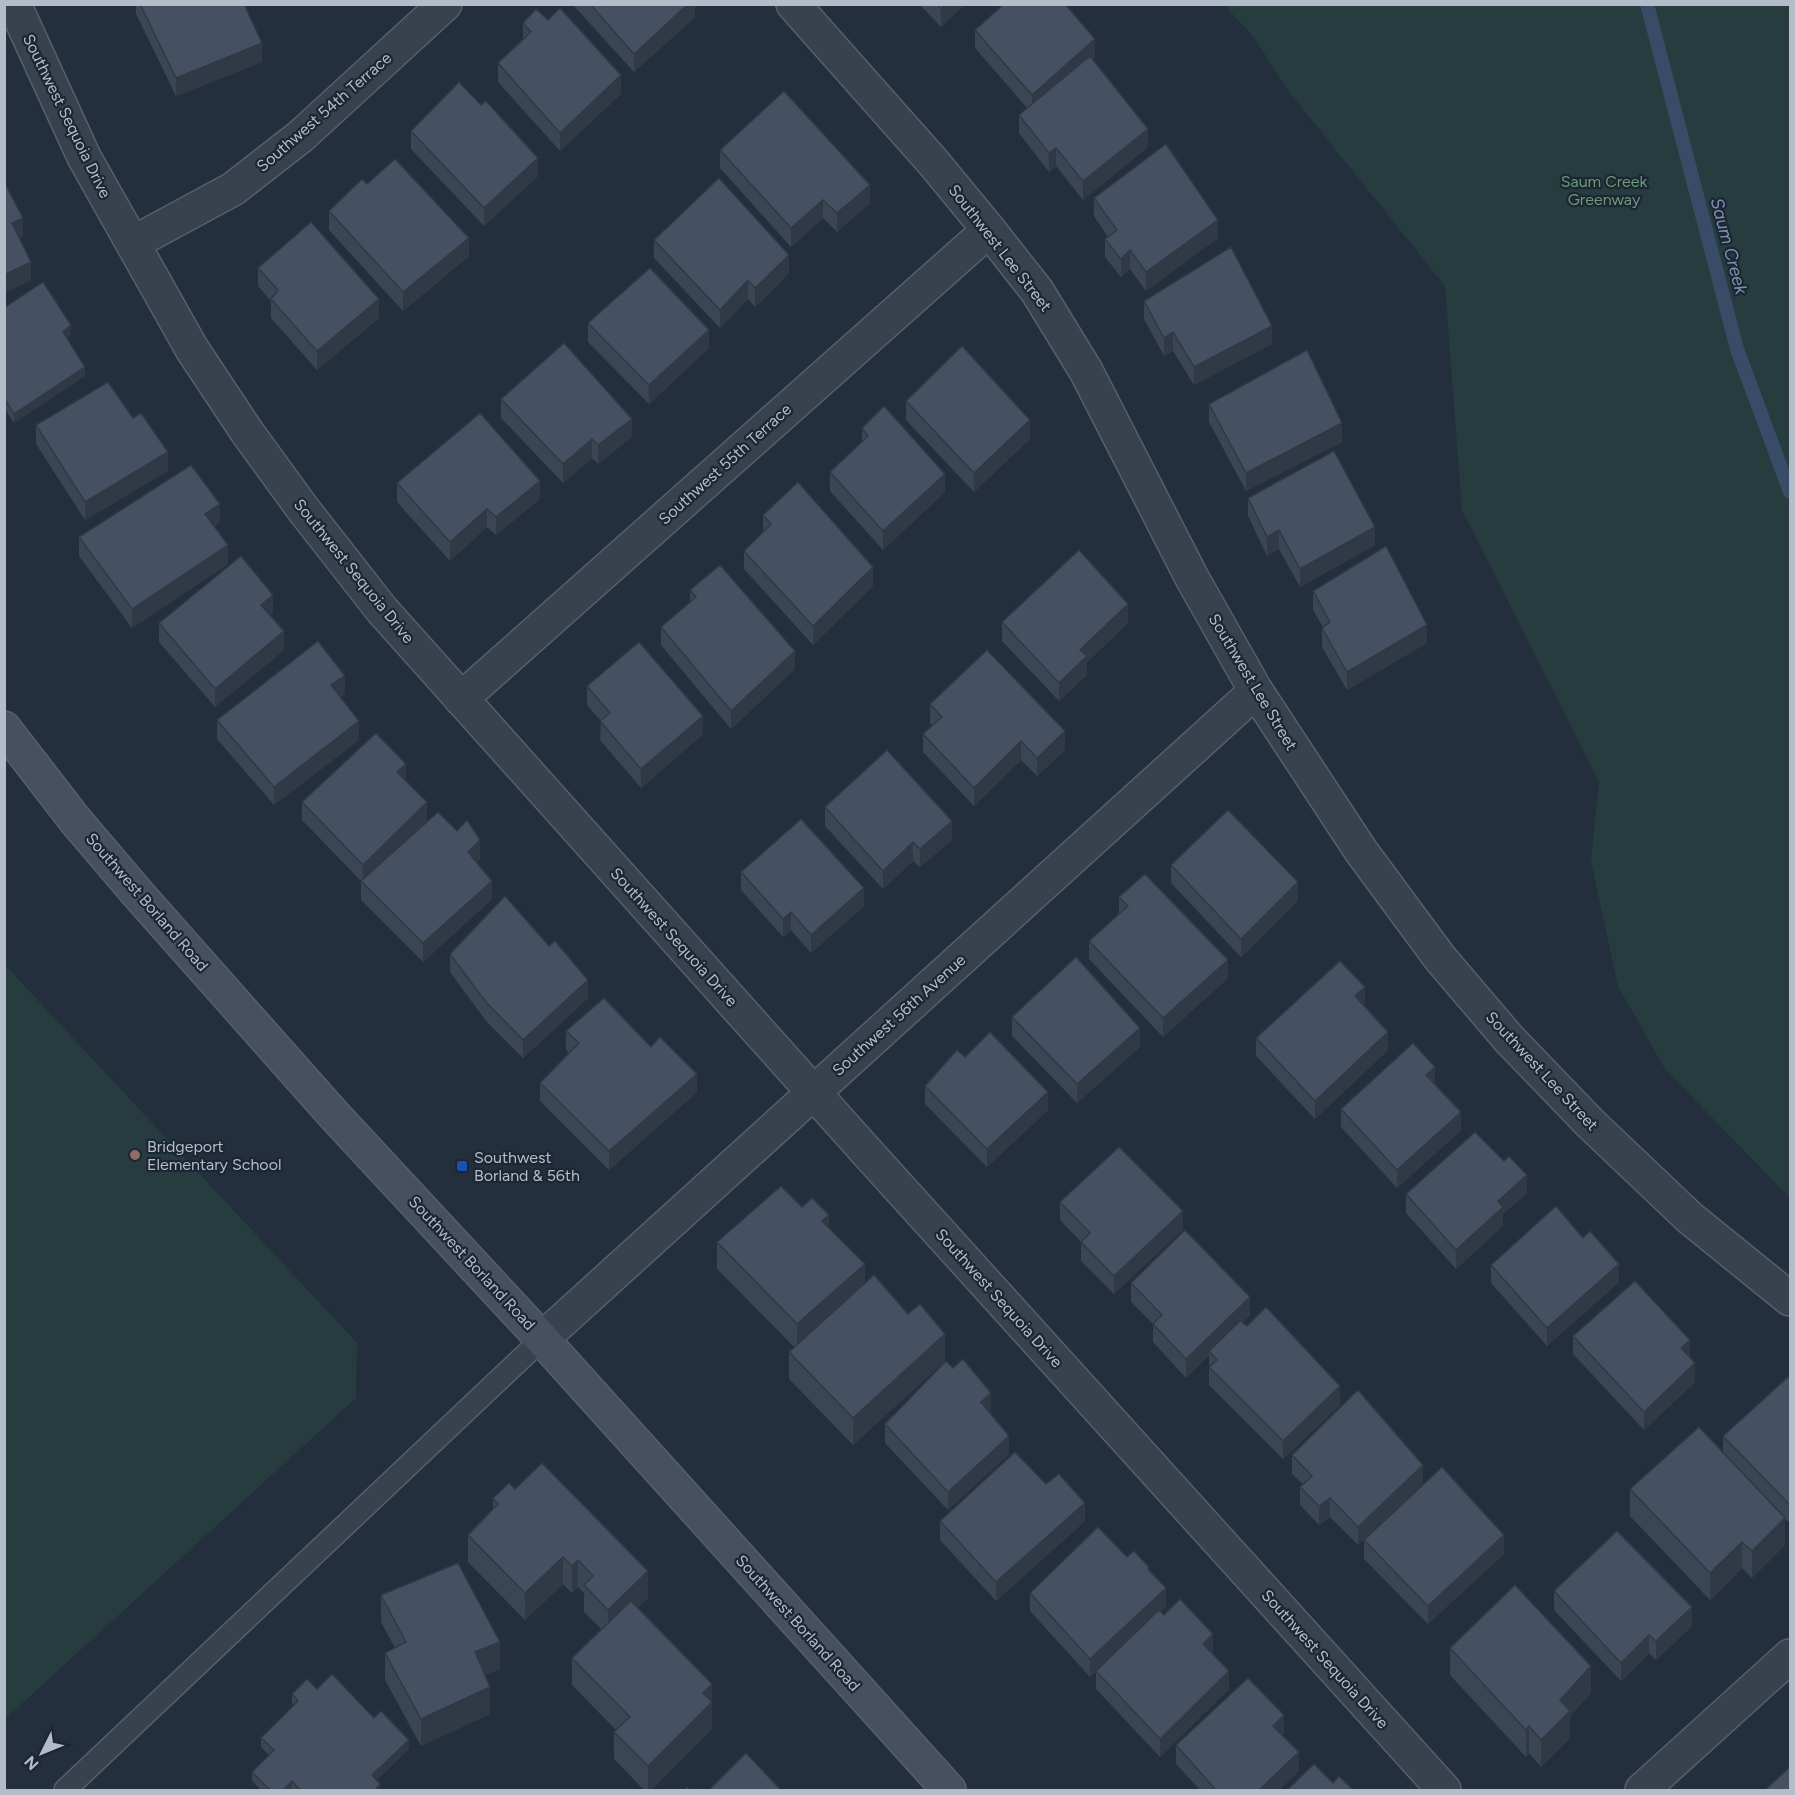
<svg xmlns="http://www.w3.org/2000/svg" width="1795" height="1795" viewBox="0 0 1795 1795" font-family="Figtree,sans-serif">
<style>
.green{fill:#263c3f}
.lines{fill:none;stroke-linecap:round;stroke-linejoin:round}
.stream{stroke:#394c67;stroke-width:14}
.service-casing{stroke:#565f6c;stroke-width:24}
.minor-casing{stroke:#565f6c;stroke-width:36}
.secondary-casing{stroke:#565f6c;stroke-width:36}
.service{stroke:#38414e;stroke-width:21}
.minor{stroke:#38414e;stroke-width:33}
.secondary{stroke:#465061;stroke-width:33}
.wall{fill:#3b4654}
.shaded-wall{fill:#303945}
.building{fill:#455162;stroke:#303945;stroke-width:1.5}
.education-dot{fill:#8d6e63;stroke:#1d2633;stroke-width:2}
.transit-dot{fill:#1a4fb4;stroke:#1d2633;stroke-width:2}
.labels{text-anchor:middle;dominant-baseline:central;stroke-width:4.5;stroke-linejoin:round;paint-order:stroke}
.street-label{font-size:16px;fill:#b4bcc9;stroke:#1d2633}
.park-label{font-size:16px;fill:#6b9a76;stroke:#1d2633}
.poi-label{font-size:16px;fill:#b4bcc9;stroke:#1d2633;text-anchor:start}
.water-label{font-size:18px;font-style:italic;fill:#7c92b1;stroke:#1d2633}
</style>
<rect width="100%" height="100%" fill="#242f3e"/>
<!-- green -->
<g class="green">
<path d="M1224,5H1790V1198L1665,1069L1618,986L1591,862L1599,782L1462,510L1445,286L1287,89L1253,36Z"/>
<path d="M5,965L357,1343L356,1398L5,1719Z"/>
</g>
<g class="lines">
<!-- stream -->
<path class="stream" d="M1647,4L1737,349L1790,492"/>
<defs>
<path id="service" d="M65,1790L542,1339"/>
<g id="minor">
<path d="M14,4L84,157L192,349L247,432L303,509L382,610L865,1150L1444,1790"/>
<path d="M793,4L933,162L989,230L1037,291L1086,371L1192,578L1256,691L1361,851L1440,958L1509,1039L1590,1123L1690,1218L1790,1299"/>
<path d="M133,243L233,189L301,136L445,4"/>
<path d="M461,699L989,230"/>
<path d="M542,1339L1256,691"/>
<path d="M1642,1790L1790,1656"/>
</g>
<path id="secondary" d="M4,728L75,820L138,894L334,1115L542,1339L949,1790"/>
</defs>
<!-- service casing -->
<use href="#service" class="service-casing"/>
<!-- minor casing -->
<use href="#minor" class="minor-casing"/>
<!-- secondary casing -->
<use href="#secondary" class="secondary-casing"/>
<!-- service -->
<use href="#service" class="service"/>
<!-- minor -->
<use href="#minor" class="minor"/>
<!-- secondary -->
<use href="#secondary" class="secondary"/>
</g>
<!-- wall -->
<g class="wall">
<path d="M136,4H244L262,62L176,96L136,14Z"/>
<path d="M574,4H695V17L634,72L574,6Z"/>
<path d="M919,4H965L941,27Z"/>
<path d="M523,23L621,94L560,151L498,82V63L523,40Z"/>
<path d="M975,30L1095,57L1093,59L1148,147L1083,200L1056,166L1049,172L1019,133V115L1027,108L975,48Z"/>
<path d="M411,131L538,176L484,226L411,149Z"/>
<path d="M720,150L870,203L837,232L823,218L791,247L720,168Z"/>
<path d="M367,184L469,256L403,311L329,230V211Z"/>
<path d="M1094,198L1218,238L1146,291L1130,269L1121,277L1105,257V239L1108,237L1094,216Z"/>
<path d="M654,240L789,273L755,307L748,299L720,328L654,258Z"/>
<path d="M258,268L379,318L317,370L271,318V301L258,286Z"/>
<path d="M1144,301L1272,344L1194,385L1173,351L1164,356L1144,319Z"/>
<path d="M4,308L71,334L66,338L85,376L14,423L4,407Z"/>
<path d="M588,323L709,348L649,404L588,342Z"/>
<path d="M501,399L632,437L598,464L592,458L563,483L501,418Z"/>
<path d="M906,401L1030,439L974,492L906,420Z"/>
<path d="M1209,404L1342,442L1246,491L1209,422Z"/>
<path d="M133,418L168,471L85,520L36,444V425Z"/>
<path d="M862,428L945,492L883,550L830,491V472L862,442Z"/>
<path d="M397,483L540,499L496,535L487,527L450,561L397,502Z"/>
<path d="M1248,498L1375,545L1300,587L1279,549L1267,556L1248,516Z"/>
<path d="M763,515L873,586L813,645L744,569V551L763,532Z"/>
<path d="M220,522L214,527L228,564L132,628L79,556V537Z"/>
<path d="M690,590L795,669L731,729L661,645V627L690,602Z"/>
<path d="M1313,591L1427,643L1347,690L1322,647V628L1323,627L1313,610Z"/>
<path d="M273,613L270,615L284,650L215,707L159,642V623Z"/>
<path d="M1002,622L1128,623L1087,662V675L1059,701L1002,641Z"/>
<path d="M587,686L703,734L641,788L600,740L601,721L587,705Z"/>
<path d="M345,694L341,697L359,740L274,805L217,739V720Z"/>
<path d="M930,704L1065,750L1037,776L1021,760L974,806L923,752V734L932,725L930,723Z"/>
<path d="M406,781L427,821L415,833L480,859L476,862L492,899L423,962L361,900V881L302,820V802Z"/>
<path d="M825,807L952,840L920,867L913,861L883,889L825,826Z"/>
<path d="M1171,865L1298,900L1241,957L1171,883Z"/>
<path d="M741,872L864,906L811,953L791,930L783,937L741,890Z"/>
<path d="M1119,897L1228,978L1163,1037L1089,959V941L1119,914Z"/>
<path d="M450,954L588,998L523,1058L486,1021L450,972Z"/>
<path d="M1364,1006L1388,1050L1315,1119L1256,1056V1038L1365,1006Z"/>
<path d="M1012,1017L1140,1047L1077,1103L1012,1036Z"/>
<path d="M566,1031L651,1047L697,1092L609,1170L540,1101V1083L569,1053L566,1050Z"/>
<path d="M965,1057L1048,1110L987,1167L925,1104V1086Z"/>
<path d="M1435,1084L1461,1130L1397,1188L1341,1127V1109Z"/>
<path d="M1504,1161L1527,1193L1503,1214V1226L1456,1269L1406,1213V1194Z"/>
<path d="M1060,1202L1183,1229L1114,1294L1081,1261V1242L1060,1220Z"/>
<path d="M802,1207L829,1227L865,1284L945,1361L853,1445L789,1379V1352L794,1347L717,1269V1242Z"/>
<path d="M1491,1265L1619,1282L1547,1346L1491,1283Z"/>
<path d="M1131,1283L1250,1315L1242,1323L1340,1405L1283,1459L1209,1385V1355L1186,1378L1153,1342V1324L1131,1302Z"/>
<path d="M1573,1336L1690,1358L1695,1382L1644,1430L1573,1354Z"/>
<path d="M953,1368L991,1411L990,1412L1009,1454L948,1510L885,1443V1424Z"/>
<path d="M1791,1380V1524L1785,1519V1545L1752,1578L1742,1568L1710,1600L1630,1516V1489L1723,1453V1436Z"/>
<path d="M1292,1455L1423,1483L1358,1545L1330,1517L1319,1525L1300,1505V1487L1303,1484L1292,1474Z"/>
<path d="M1046,1484L1085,1521L996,1601L940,1540V1521Z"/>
<path d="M515,1489L648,1598L637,1608L712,1684V1729L650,1791H645L614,1759V1732L616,1730L572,1685V1658L601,1629L584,1612V1593L578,1587L572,1593L563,1584L525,1620L468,1562V1535L493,1510V1498Z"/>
<path d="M1364,1540L1504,1554L1428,1624L1364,1559Z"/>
<path d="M1127,1557L1149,1571L1166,1606L1160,1612L1164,1615L1213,1653H1212L1229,1689L1160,1757L1096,1689V1672L1090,1677L1030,1611V1593Z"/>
<path d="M1554,1591L1692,1626L1656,1660L1649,1653L1621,1681L1554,1610Z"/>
<path d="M381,1595L500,1669L485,1675L490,1714L421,1746L385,1680V1653L395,1648L381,1622Z"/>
<path d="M1450,1648L1591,1693L1570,1716V1738L1541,1767L1529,1753L1526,1757L1450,1675Z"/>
<path d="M317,1689L374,1718L409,1749L377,1780L380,1791H262L252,1781V1772L269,1755L261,1747V1738L294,1705L292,1703V1694Z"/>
<path d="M1284,1733L1282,1735L1299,1771L1278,1791H1201L1176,1764V1745Z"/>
</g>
<!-- shaded-wall -->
<g class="shaded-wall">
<path d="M688,4H695V17L634,72V54Z"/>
<path d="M945,4H965L941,27V9Z"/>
<path d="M1095,39V57L1032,113V95Z"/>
<path d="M262,43V62L176,96V78Z"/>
<path d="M621,75V94L560,151V133Z"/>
<path d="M1148,129V147L1083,200V181Z"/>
<path d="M1056,148V166L1049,172V153Z"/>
<path d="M538,158V176L484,226V208Z"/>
<path d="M870,185V203L837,232V213Z"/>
<path d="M823,200V218L791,247V228Z"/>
<path d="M23,218V236L12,242V223Z"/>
<path d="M1218,220V238L1146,291V272Z"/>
<path d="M469,238V256L403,311V292Z"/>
<path d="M1130,250V269L1121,277V259Z"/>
<path d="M789,255V273L755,307V288Z"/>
<path d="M31,262V280L4,294V275Z"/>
<path d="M748,280V299L720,328V310Z"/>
<path d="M379,299V318L317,370V351Z"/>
<path d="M71,325V334L63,342V332Z"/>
<path d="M1272,326V344L1194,385V367Z"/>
<path d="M709,330V348L649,404V385Z"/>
<path d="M1173,332V351L1164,356V338Z"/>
<path d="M85,367V376L14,423V414Z"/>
<path d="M632,419V437L598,464V445Z"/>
<path d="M1030,420V439L974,492V473Z"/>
<path d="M1342,423V442L1246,491V473Z"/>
<path d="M592,439V458L563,483V464Z"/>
<path d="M168,452V471L85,520V502Z"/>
<path d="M945,474V492L883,550V531Z"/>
<path d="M540,481V499L496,535V517Z"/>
<path d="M220,504V522L205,533V514Z"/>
<path d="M487,509V527L450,561V542Z"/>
<path d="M1375,527V545L1300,587V569Z"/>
<path d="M1279,530V549L1267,556V537Z"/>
<path d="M228,545V564L132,628V609Z"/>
<path d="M873,567V586L813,645V626Z"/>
<path d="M273,595V613L261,624V605Z"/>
<path d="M1128,604V623L1087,662V675L1059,701V683L1080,650Z"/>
<path d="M1427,625V643L1347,690V672Z"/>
<path d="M284,631V650L215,707V689Z"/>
<path d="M795,651V669L731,729V711Z"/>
<path d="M345,676V694L331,704V685Z"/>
<path d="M703,716V734L641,788V769Z"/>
<path d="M359,721V740L274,805V787Z"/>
<path d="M1065,731V750L1037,776V758Z"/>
<path d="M1021,741V760L974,806V788Z"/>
<path d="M406,764V782L397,772Z"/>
<path d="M427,802V821L363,883V865Z"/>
<path d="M952,821V840L920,867V849Z"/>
<path d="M480,840V859L468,871V852Z"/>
<path d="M913,842V861L883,889V871Z"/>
<path d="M492,881V899L423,962V943Z"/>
<path d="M1298,882V900L1241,957V939Z"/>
<path d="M864,888V906L811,953V935Z"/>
<path d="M791,912V930L783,937V919Z"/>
<path d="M1228,960V978L1163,1037V1018Z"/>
<path d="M588,980V998L523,1058V1040Z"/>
<path d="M1365,987V1006L1355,1015V996Z"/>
<path d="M1140,1028V1047L1077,1103V1084Z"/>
<path d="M1388,1032V1050L1315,1119V1101Z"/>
<path d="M1435,1067V1085L1426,1075Z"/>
<path d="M697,1074V1092L609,1170V1151Z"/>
<path d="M1048,1092V1110L987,1167V1149Z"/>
<path d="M1461,1112V1130L1397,1188V1170Z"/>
<path d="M1527,1175V1193L1503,1214V1226L1456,1269V1250L1498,1201Z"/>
<path d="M1183,1211V1229L1114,1294V1276Z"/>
<path d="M829,1215V1242L822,1221Z"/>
<path d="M865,1264V1291L797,1351V1324Z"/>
<path d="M1619,1264V1282L1547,1346V1328Z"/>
<path d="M1250,1297V1315L1211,1353L1209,1351V1355L1186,1378V1359Z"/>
<path d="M945,1334V1361L853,1445V1418Z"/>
<path d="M1690,1340V1358L1681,1348Z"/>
<path d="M1695,1363V1382L1644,1430V1412Z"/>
<path d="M1340,1386V1405L1283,1459V1441Z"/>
<path d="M991,1393V1411L981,1420V1402Z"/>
<path d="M1009,1436V1454L948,1510V1492Z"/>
<path d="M1423,1465V1483L1358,1545V1527Z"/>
<path d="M1330,1498V1517L1319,1525V1506Z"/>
<path d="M1085,1503V1521L996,1601V1582Z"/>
<path d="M1785,1518V1545L1752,1578V1551Z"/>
<path d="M1504,1535V1554L1428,1624V1606Z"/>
<path d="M1742,1542V1568L1710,1600V1573Z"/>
<path d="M563,1557V1584L525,1620V1593Z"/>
<path d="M578,1560V1587L572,1593V1566Z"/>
<path d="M648,1571V1598L608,1637V1610Z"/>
<path d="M1166,1588V1606L1096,1671V1672L1090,1677V1659Z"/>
<path d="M1692,1607V1626L1656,1660V1641Z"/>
<path d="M1213,1634V1653L1203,1662V1644Z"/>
<path d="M1649,1635V1653L1621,1681V1663Z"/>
<path d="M500,1642V1669L475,1679V1652Z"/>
<path d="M1591,1666V1693L1570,1716V1738L1541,1767V1740L1560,1700Z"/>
<path d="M1229,1671V1689L1160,1757V1739Z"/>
<path d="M712,1684V1729L650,1791H648V1766L703,1693Z"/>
<path d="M490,1687V1714L421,1746V1719Z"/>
<path d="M1284,1715V1733L1273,1744V1726Z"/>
<path d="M1529,1726V1753L1526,1757V1730Z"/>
<path d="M409,1740V1749L372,1785V1775Z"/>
<path d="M1299,1752V1771L1278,1791H1258Z"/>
<path d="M292,1781V1791H282Z"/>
<path d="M380,1784V1791H374Z"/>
</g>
<!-- building -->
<g class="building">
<path d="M140,4H244L262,43L176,78Z"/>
<path d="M590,4H688L634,54Z"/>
<path d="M937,4H945L941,9Z"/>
<path d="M1004,4H1065L1095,39L1032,95L975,30Z"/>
<path d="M560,8L621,75L560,133L498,63L531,32L523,23L536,9L548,20Z"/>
<path d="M1090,56L1148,129L1083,181L1056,148L1049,153L1019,115Z"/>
<path d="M459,82L481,105L486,101L538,158L484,208L411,131Z"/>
<path d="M784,91L870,185L837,213L823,200L791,228L720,150Z"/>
<path d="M1166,144L1218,220L1146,272L1130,250L1121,259L1105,239L1117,230L1094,198Z"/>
<path d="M395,159L469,238L403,292L329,211L362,179L367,184Z"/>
<path d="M719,178L789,255L755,288L748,280L720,310L654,240Z"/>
<path d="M4,182L23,218L12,223L31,262L4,275Z"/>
<path d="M311,222L379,299L317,351L271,299L278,290L258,268Z"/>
<path d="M1231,247L1272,326L1194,367L1173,332L1164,338L1144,301Z"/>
<path d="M650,268L709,330L649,385L588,323Z"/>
<path d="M43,282L71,325L63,332L85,367L14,414L4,398V308Z"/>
<path d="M564,343L632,419L598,445L592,439L563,464L501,399Z"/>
<path d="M962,346L1030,420L974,473L906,401Z"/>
<path d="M1307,350L1342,423L1246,473L1209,404Z"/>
<path d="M108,382L133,418L141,413L168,452L85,502L36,425Z"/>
<path d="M884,406L945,474L883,531L830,472L868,436L862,428Z"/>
<path d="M480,413L540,481L496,517L487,509L450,542L397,483Z"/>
<path d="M1334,451L1375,527L1300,569L1279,530L1267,537L1248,498Z"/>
<path d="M191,465L220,504L205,514L228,545L132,609L79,537Z"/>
<path d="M798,482L873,567L813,626L744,551L771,524L763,515Z"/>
<path d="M1386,546L1427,625L1347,672L1322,628L1330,622L1313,591Z"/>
<path d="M1079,550L1128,604L1080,650L1087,656L1059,683L1002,622Z"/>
<path d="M241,556L273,595L261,605L284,631L215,689L159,623Z"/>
<path d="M720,565L795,651L731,711L661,627L696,597L690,590Z"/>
<path d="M318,641L345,676L331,685L359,721L274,787L217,720Z"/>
<path d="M639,642L703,716L641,769L600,721L610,713L587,686Z"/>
<path d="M987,650L1065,731L1037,758L1021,741L974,788L923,734L942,717L930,704Z"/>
<path d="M376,733L406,764L397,772L427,802L363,865L302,802Z"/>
<path d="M887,750L952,821L920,849L913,842L883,871L825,807Z"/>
<path d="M1228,810L1298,882L1241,939L1171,865Z"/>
<path d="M438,812L457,831L467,820L480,840L468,852L492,881L423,943L361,881Z"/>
<path d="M801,819L864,888L811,935L791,912L783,919L741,872Z"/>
<path d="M1145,874L1228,960L1163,1018L1089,941L1128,906L1119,897Z"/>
<path d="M505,896L549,946L555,941L588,980L523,1040L486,1002L450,954Z"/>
<path d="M1076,957L1140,1028L1077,1084L1012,1017Z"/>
<path d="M1340,961L1365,987L1355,996L1388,1032L1315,1101L1256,1038Z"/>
<path d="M604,998L651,1047L660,1037L697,1074L609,1151L540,1083L579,1043L566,1031Z"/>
<path d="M990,1032L1048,1092L987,1149L925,1086L957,1050L965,1057Z"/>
<path d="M1413,1043L1435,1067L1426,1075L1461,1112L1397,1170L1341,1109Z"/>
<path d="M1475,1132L1504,1161L1509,1156L1527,1175L1498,1201L1503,1207L1456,1250L1406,1194Z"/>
<path d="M1119,1147L1183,1211L1114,1276L1081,1242L1090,1233L1060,1202Z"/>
<path d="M781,1186L802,1207L812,1198L829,1215L822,1221L865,1264L797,1324L717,1242Z"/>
<path d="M1556,1206L1583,1238L1590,1231L1619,1264L1547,1328L1491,1265Z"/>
<path d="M1185,1230L1250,1297L1186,1359L1153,1324L1162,1315L1131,1283Z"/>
<path d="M874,1275L908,1314L920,1304L945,1334L853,1418L789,1352Z"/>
<path d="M1635,1281L1690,1340L1681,1348L1695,1363L1644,1412L1573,1336Z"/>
<path d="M1266,1307L1340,1386L1283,1441L1209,1367L1217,1360L1209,1351L1240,1321L1247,1326Z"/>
<path d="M963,1359L991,1393L981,1402L1009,1436L948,1492L885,1424L946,1361L953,1368Z"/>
<path d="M1788,1377L1791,1380V1506L1723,1436Z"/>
<path d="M1358,1390L1423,1465L1358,1527L1330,1498L1319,1506L1300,1487L1312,1476L1292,1455Z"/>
<path d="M1699,1427L1785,1518L1752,1551L1742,1542L1710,1573L1630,1489Z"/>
<path d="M1015,1452L1046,1484L1059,1474L1085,1503L996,1582L940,1521Z"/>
<path d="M542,1463L648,1571L608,1610L584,1585L593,1576L578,1560L572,1566L563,1557L525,1593L468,1535L498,1504L493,1498L509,1483L515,1489Z"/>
<path d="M1442,1467L1504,1535L1428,1606L1364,1540Z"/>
<path d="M1098,1527L1127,1557L1134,1551L1149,1567L1148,1569L1166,1588L1090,1659L1030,1593Z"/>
<path d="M1617,1531L1692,1607L1656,1641L1649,1635L1621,1663L1554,1591Z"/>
<path d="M458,1563L500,1642L475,1652L490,1687L421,1719L385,1653L406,1642L381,1595Z"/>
<path d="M1515,1585L1591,1666L1560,1700L1570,1711L1541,1740L1529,1726L1526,1730L1450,1648Z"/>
<path d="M1180,1599L1213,1634L1203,1644L1229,1671L1160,1739L1096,1671L1159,1610L1164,1615Z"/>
<path d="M631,1601L712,1684L703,1693L712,1702L648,1766L614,1732L630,1717L572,1658Z"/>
<path d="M332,1674L374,1718L381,1711L409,1740L372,1775L380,1784L374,1791H301L292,1781L282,1791H271L252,1772L274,1750L261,1738L298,1701L292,1694L307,1679L317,1689Z"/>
<path d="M1248,1678L1284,1715L1273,1726L1299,1752L1258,1791H1217L1176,1745Z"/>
<path d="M746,1753L782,1791H708Z"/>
<path d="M1314,1764L1333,1783L1339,1776L1354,1791H1286Z"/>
<path d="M1791,1766V1791H1764Z"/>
<path d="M687,1787L691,1791H683Z"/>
</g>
<!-- markers -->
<circle class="education-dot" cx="135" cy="1155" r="6"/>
<rect class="transit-dot" x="456" y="1160" width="12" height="12" rx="3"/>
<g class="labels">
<!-- street labels -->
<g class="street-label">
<text transform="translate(324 112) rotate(-41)">Southwest 54th Terrace</text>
<text transform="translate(67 116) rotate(64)">Southwest Sequoia Drive</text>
<text transform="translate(1000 248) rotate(52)">Southwest Lee Street</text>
<text transform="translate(725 464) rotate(-42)">Southwest 55th Terrace</text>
<text transform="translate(354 571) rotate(51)">Southwest Sequoia Drive</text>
<text transform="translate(1253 682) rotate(59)">Southwest Lee Street</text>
<text transform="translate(147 902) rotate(49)">Southwest Borland Road</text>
<text transform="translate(674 937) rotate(48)">Southwest Sequoia Drive</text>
<text transform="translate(899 1015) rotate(-42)">Southwest 56th Avenue</text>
<text transform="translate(1542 1071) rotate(47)">Southwest Lee Street</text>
<text transform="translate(472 1263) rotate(47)">Southwest Borland Road</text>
<text transform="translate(999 1298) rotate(48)">Southwest Sequoia Drive</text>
<text transform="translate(798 1623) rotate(48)">Southwest Borland Road</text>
<text transform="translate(1325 1659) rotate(48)">Southwest Sequoia Drive</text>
</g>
<!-- park labels -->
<g class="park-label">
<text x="1604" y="181">Saum Creek<tspan x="1604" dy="18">Greenway</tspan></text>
</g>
<!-- poi labels -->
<g class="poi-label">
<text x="147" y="1146">Bridgeport<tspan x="147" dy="18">Elementary School</tspan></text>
<text x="474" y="1157">Southwest<tspan x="474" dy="18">Borland &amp; 56th</tspan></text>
</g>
<!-- water labels -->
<g class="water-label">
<text transform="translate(1729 246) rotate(75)">Saum Creek</text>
</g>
</g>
<!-- border -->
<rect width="1795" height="1795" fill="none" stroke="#b4bcc9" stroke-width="12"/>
<!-- north arrow -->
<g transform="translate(42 1753) rotate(227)" stroke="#1d2633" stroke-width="4.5" paint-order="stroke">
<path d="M0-4.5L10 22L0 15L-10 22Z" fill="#b4bcc9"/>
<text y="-9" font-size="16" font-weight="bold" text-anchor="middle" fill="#b4bcc9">N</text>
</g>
</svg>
